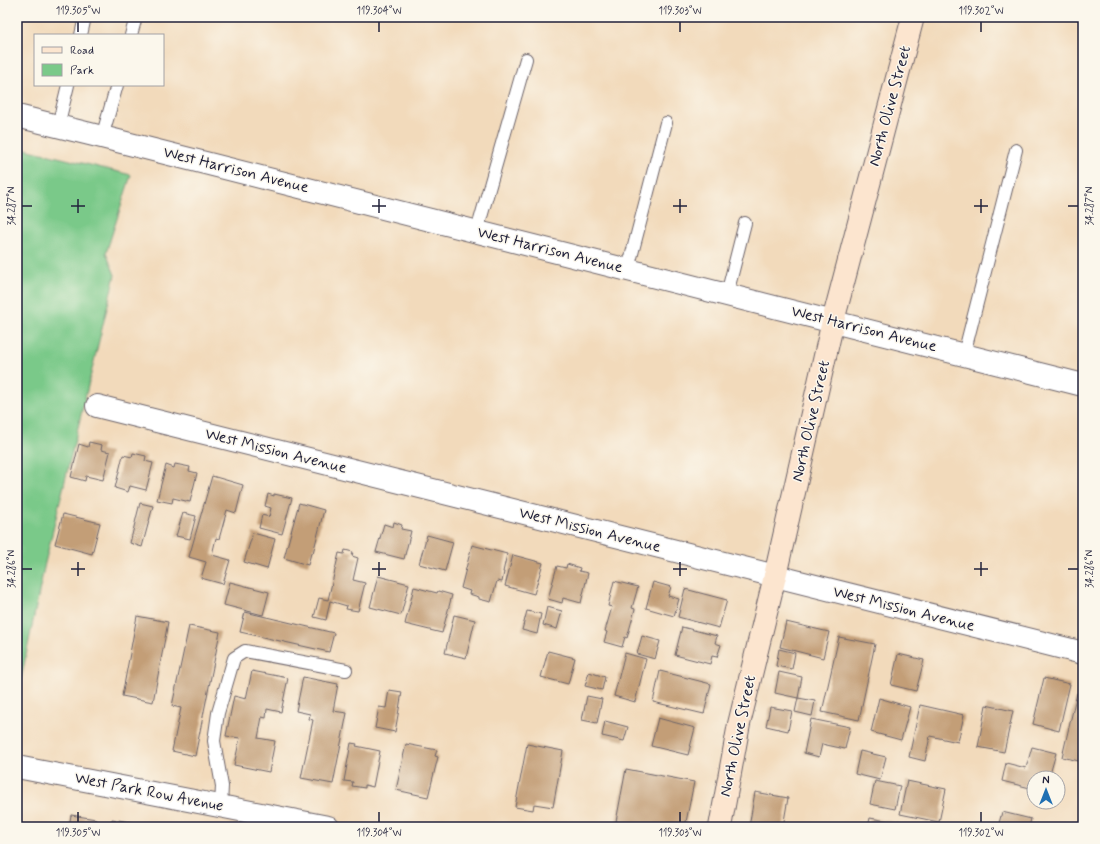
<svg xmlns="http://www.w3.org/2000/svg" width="1100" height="844" viewBox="0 0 1100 844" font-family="Mynerve,sans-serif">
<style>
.green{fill:#7ac989;stroke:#4e7662}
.building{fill:#c39e77}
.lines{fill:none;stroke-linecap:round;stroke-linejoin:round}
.lane-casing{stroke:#6b6268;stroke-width:14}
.street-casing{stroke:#6b6268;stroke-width:24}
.secondary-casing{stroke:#6b6268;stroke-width:24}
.lane{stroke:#fff;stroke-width:12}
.street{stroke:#fff;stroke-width:22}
.secondary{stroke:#fce5cf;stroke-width:22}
.ticks{fill:none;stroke:#22223b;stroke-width:1.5}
.labels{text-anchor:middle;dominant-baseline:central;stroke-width:3;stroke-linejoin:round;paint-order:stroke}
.street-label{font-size:16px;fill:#22223b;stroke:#fbf7ec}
.neatline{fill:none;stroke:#22223b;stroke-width:1.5}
.ticks-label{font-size:10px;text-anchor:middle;fill:#22223b}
</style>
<rect width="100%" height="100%" fill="#fbf7ec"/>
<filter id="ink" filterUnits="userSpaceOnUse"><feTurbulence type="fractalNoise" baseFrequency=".025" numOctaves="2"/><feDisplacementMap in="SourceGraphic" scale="8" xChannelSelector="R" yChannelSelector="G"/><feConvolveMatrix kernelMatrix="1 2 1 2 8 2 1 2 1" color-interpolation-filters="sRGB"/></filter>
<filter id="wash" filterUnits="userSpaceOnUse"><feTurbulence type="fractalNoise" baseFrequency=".012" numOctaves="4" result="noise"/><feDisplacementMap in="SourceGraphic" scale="16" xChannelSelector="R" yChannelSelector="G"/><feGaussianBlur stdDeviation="0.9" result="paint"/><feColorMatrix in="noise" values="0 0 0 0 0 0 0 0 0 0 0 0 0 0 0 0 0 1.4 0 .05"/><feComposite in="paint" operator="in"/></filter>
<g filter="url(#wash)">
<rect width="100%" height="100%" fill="#f2dabb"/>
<!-- green -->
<path class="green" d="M17,147L131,175L106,253L115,275L45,563L17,699Z"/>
<g id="blocks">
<!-- building -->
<g class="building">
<path d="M89,442L102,445L101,450L110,452L103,480L86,476L85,481L71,477L79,444L88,447Z"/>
<path d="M133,453L146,456L145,461L153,463L146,490L130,486L128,492L115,488L123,455L132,457Z"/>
<path d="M175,464L190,467L189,471L197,473L190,502L173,498L172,503L157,500L166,465L174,468Z"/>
<path d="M212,476L243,485L236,513L227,510L219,539L216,538L212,555L230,560L223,584L201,578L206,562L189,557Z"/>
<path d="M268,494L274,496V494L292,498L282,534L259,528L262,515L269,517L271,508L265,506Z"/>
<path d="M140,503L153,506L142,547L130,543Z"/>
<path d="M299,503L324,510L313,553H311L308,565L284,558Z"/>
<path d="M183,513L196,516L190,539L176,536Z"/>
<path d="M63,514L100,523L92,554L55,544Z"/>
<path d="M394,522L402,525L401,529L411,531L404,559L376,552L384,524L393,527Z"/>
<path d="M253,533L275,539L267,569L244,562Z"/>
<path d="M427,535L453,542L445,571L419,564Z"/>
<path d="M472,545L507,554L503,572H504L502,582L497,581L491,602L479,599V597L469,594L470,591L461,588Z"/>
<path d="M345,550L353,552L352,556L358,558L353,580L365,583L358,611L346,609L347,606L330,601L326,620L314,617L319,598L328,600L339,553L344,554Z"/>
<path d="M513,555L543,563L534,594L505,586Z"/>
<path d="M567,564L580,568L579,571L588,573L581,603L563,598L562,603L548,599L557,566L566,568Z"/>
<path d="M378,576L409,584L401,615L370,607Z"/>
<path d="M614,581L638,587L632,608L635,609L627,638L625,637L622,647L604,642L607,632L605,631L612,607L608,606Z"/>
<path d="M230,582L269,592L263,615L224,605Z"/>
<path d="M653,582L671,587L668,596L679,599L674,616L646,608Z"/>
<path d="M414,587L437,593L438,591L452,595L442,633L405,624Z"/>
<path d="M685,589L727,600L719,628L678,617Z"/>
<path d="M547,607L562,611L557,629L543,625Z"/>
<path d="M527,611L541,614L537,634L522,630Z"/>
<path d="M245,612L334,633L329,652L240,632Z"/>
<path d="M454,615L475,620L466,658L445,653Z"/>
<path d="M137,616L168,622L153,702L122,696Z"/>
<path d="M786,622L829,632L823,658L780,647Z"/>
<path d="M189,626L220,632L195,756L172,751L181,708L172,706Z"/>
<path d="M682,627L717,636L715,643L721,645L717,657L712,656L710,664L675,655Z"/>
<path d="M642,636L660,641L655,659L637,654Z"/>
<path d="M839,637L875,644L859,720L822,712Z"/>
<path d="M779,649L795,653L792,669L776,666Z"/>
<path d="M548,651L575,658L568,684L541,677Z"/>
<path d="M625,653L646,659L635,702L614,696Z"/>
<path d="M898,654L924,660L916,691L891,685Z"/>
<path d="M252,671L288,678L281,712L267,709L266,718L262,717L258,738L275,741L269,772L234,765L240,738L226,736L234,696L246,699Z"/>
<path d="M660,671L711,684L704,714L653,702Z"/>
<path d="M589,672L605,677L602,690L585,686Z"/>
<path d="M779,672L802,677L798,698L775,693Z"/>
<path d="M303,677L338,684L333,711L347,713L333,784L301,778L313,720L309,719L310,714L296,711Z"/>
<path d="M1044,678L1070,684L1059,731L1033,724Z"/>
<path d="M389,690L402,692L395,732L375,728L379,707L386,708Z"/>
<path d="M1077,693L1083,695V762L1062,757Z"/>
<path d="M587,696L602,699L597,723L582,720Z"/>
<path d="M798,698L815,701L812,716L795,712Z"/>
<path d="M879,698L910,707L901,740L871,732Z"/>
<path d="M920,705L964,715L958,742L930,736L925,761L909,757Z"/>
<path d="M986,705L1013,711L1004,752L978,747Z"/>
<path d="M770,707L792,711L788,731L766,726Z"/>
<path d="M658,718L695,728L688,755L651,746Z"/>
<path d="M811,719L850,727L845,749L822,744L819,757L804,753Z"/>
<path d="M605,721L628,727L624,741L602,736Z"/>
<path d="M351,743L357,744L356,746L380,751L373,787L365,785V788L352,786L353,782L344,781Z"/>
<path d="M406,744L437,750L435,756L438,757L428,797L396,790Z"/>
<path d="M527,744L563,751L553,807L534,804L533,810L515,807Z"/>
<path d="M1032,747L1056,753L1049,778H1034V789L1002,781L1006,763L1026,768Z"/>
<path d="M860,751L886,757L880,780L855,774Z"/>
<path d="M626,769L694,782L685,827H615Z"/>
<path d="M875,781L900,786L895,809L870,804Z"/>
<path d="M907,781L946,789L939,822L900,814Z"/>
<path d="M755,792L788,798L783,827H749Z"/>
<path d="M1002,812L1031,819L1029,827H998Z"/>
<path d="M71,815L96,819L94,827H69Z"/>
<path d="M870,818L898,823L897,827H868Z"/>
<path d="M112,819L155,826V827H111Z"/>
</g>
</g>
</g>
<g filter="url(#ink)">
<use href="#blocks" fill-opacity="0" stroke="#6b6268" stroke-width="1"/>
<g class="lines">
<defs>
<g id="lane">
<path d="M81,35L85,17"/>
<path d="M131,35L136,17"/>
<path d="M58,126L68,85"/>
<path d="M102,137L117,85"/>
<path d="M477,231L526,59"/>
<path d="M628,269L666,123"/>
<path d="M727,294L745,223"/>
<path d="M964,354L1016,150"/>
<path d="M221,806L222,786L214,741L218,713L234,658L245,651L346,670"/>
</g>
<g id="street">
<path d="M17,116L102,137L1083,385"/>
<path d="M97,406L1083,653"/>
<path d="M17,767L328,827"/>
</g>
<path id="secondary" d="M720,827L739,724L775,576L833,321L913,17"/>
</defs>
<!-- lane casing -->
<use href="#lane" class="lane-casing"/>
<!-- street casing -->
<use href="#street" class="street-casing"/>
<!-- secondary casing -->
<use href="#secondary" class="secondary-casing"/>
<!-- lane -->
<use href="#lane" class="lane"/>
<!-- street -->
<use href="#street" class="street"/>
<!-- secondary -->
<use href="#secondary" class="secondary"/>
</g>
</g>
<!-- ticks -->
<path class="ticks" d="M78,22V32M379,22V32M680,22V32M981,22V32M78,199V213M379,199V213M680,199V213M981,199V213M22,206H32M71,206H85M372,206H386M673,206H687M974,206H988M1068,206H1078M78,562V576M379,562V576M680,562V576M981,562V576M22,569H32M71,569H85M372,569H386M673,569H687M974,569H988M1068,569H1078M78,812V822M379,812V822M680,812V822M981,812V822"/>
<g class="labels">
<!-- street labels -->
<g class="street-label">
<text transform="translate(890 106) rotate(-75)">North Olive Street</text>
<text transform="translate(236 170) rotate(14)">West Harrison Avenue</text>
<text transform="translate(550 250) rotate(14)">West Harrison Avenue</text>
<text transform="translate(864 329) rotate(14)">West Harrison Avenue</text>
<text transform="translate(811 421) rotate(-77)">North Olive Street</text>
<text transform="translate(276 451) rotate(14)">West Mission Avenue</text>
<text transform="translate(590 530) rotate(14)">West Mission Avenue</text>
<text transform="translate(904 609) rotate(14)">West Mission Avenue</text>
<text transform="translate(738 736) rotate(-78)">North Olive Street</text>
<text transform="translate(149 792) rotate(11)">West Park Row Avenue</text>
</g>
</g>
<!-- margin -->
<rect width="1100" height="844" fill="none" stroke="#fbf7ec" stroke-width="44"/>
<!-- legend -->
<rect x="34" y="34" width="130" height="52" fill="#fbf7ec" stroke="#a4a2a5"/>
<rect x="42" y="47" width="20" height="6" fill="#fce5cf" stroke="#a4a2a5"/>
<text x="70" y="54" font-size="12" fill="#22223b">Road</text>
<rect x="42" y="64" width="20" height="12" fill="#7ac989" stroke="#a4a2a5"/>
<text x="70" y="74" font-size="12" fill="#22223b">Park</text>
<!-- north arrow -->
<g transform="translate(1046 790)"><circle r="19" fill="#fbf7ec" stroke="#a4a2a5"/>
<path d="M0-3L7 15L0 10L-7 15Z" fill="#1f6fb2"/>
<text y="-6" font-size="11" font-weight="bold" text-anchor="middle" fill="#22223b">N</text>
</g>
<rect x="22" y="22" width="1056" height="800" class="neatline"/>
<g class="ticks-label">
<text x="78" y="14">119.305°W</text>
<text x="379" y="14">119.304°W</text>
<text x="680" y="14">119.303°W</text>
<text x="981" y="14">119.302°W</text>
<text transform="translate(11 206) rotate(-90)" y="4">34.287°N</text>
<text transform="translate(1089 206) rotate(-90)" y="4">34.287°N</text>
<text transform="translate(11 569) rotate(-90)" y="4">34.286°N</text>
<text transform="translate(1089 569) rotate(-90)" y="4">34.286°N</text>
<text x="78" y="836">119.305°W</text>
<text x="379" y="836">119.304°W</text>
<text x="680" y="836">119.303°W</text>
<text x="981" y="836">119.302°W</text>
</g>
</svg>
